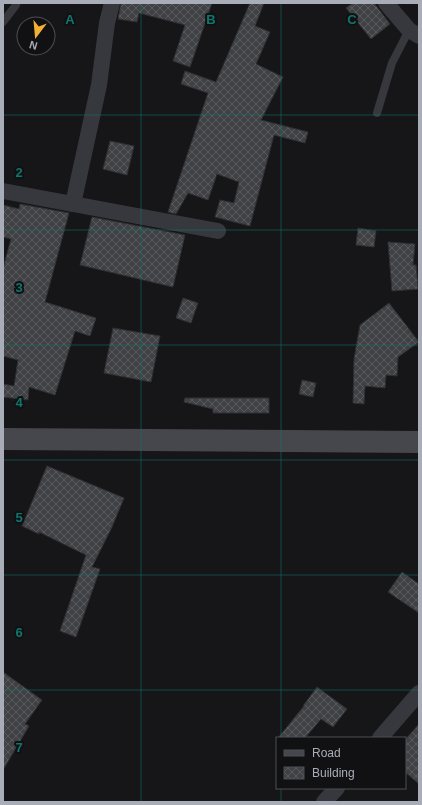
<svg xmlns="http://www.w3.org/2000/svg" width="422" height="805" viewBox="0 0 422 805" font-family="Arial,sans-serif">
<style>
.building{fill:url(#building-cross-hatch);stroke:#303034}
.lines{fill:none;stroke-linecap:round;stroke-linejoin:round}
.lane{stroke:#37383d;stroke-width:8}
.street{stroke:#37383d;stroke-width:16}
.secondary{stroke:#45474d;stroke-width:22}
.grid{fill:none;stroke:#0f766e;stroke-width:1;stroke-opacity:0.55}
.grid-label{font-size:13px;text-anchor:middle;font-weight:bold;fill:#0f766e;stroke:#111113;stroke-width:4;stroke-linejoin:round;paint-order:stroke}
</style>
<defs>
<pattern id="building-cross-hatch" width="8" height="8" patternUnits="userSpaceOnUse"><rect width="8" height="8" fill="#404145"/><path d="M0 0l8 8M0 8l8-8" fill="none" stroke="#595a5e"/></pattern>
</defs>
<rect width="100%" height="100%" fill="#161618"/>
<!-- building -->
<g class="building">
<path d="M121,3H212L190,67L173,61L185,25L139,13L137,22L118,19Z"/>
<path d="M250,3H264L255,26L270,32L256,64L283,77L261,120L308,132L305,143L274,135L250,226L215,217L220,200L234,203L239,182L217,174L208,200L188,193L176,214L168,212L208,93L181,84L185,71L216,82Z"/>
<path d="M353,3H374L390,24L371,39L346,8Z"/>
<path d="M110,141L134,146L127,175L103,169Z"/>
<path d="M20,204L69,213L45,302L96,318L90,336L75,331L55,395L29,387L28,400L3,397V384L14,386L18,360L3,356V268L11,239L3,237V205L19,209Z"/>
<path d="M92,217L185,235L173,287L80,265Z"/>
<path d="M358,228L376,231L374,247L356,245Z"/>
<path d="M388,242L415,244L413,265H416L418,289L392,291Z"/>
<path d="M183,298L198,303L191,323L176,318Z"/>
<path d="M389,303L419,342L398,357L397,376L386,375L385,388L365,386L364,404L353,403L354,359L360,325Z"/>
<path d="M113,328L160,336L151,382L104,373Z"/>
<path d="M302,380L316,383L313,397L299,394Z"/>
<path d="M185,398H269V413H213V409L184,402Z"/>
<path d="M47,466L124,498L112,527L92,567L100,569L76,637L60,631L86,555L39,532V534L22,526Z"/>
<path d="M402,572L419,584V613L388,592Z"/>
<path d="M3,672L42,700L25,724L29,726L3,770Z"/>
<path d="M317,687L347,709L333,727L321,719L305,738H278L304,706H303Z"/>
<path d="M419,724V784L405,772V740Z"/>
</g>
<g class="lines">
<!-- lane -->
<g class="lane">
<path d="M3,22L16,5"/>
<path d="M377,113L392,63L409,30"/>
</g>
<!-- street -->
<g class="street">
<path d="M386,3L409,30L419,36"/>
<path d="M3,191L218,231"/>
<path d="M73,204L99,85L107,23L112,3"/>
<path d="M380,738L419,693"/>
<path d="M324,802L337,788"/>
</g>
<!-- secondary -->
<path class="secondary" d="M3,439L419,442"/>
</g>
<!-- grid -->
<path class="grid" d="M141,3V802M281,3V738M3,115H419M3,230H419M3,345H419M3,460H419M3,575H419M3,690H419M281,788V802"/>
<g class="grid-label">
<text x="70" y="24">A</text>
<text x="211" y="24">B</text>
<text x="352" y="24">C</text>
<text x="19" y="177">2</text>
<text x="19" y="292">3</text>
<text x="19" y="407">4</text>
<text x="19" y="522">5</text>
<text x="19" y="637">6</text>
<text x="19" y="752">7</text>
</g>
<!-- border -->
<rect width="422" height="805" fill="none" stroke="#a8adb8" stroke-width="8"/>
<!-- legend -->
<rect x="276" y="737" width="130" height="52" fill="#111113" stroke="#4d4f55"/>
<rect x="284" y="750" width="20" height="6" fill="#45474d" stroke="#4d4f55"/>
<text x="312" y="757" font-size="12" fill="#a8adb8">Road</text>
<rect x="284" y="767" width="20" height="12" fill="url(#building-cross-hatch)" stroke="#4d4f55"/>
<text x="312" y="777" font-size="12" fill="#a8adb8">Building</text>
<!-- north arrow -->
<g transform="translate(36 36) rotate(196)"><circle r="19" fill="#111113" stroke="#4d4f55"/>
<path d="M0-3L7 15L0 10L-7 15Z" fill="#f2b134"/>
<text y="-6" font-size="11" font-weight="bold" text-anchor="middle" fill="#a8adb8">N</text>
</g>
</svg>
